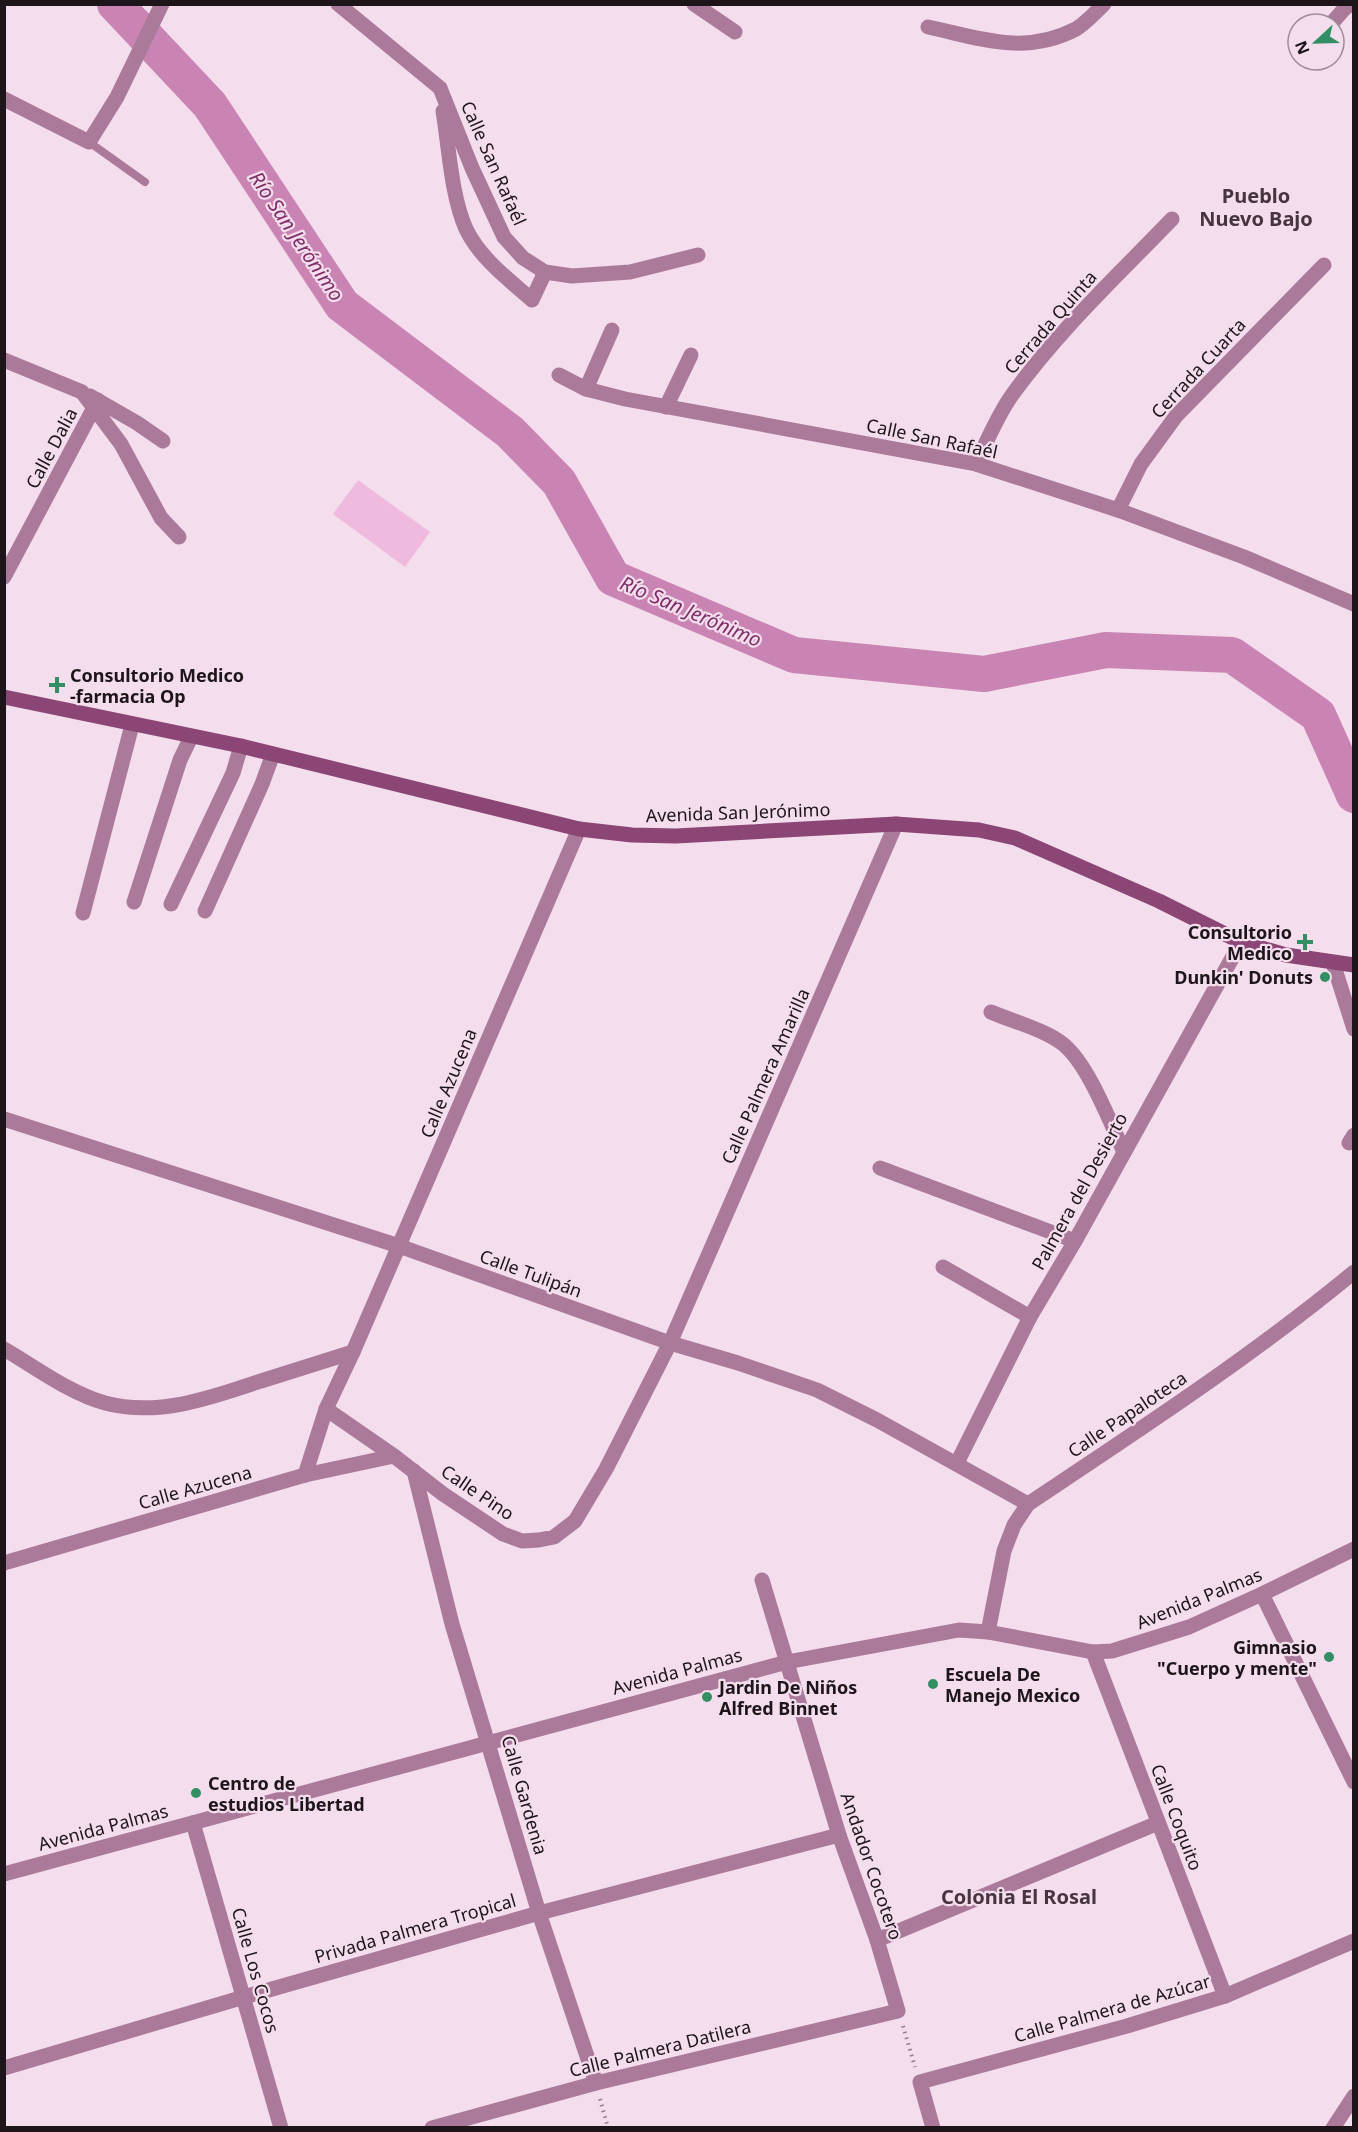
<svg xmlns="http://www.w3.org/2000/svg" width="1358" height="2132" viewBox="0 0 1358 2132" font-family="'Noto Sans',sans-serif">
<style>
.green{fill:#efbadd}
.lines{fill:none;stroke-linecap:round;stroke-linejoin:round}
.river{stroke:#ca84b3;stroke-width:36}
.path{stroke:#92818c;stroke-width:4;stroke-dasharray:1.5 4.5;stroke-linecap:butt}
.service{stroke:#ab7a9a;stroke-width:8}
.minor{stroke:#ab7a9a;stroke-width:15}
.tertiary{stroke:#ab7a9a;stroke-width:15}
.secondary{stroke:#8b4676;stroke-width:15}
.poi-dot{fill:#348e64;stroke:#f4ddec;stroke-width:2}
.labels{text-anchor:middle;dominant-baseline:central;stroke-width:4.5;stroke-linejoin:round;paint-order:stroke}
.street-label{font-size:18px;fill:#1d151a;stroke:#f4ddec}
.poi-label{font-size:18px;font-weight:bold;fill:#1d151a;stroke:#f4ddec;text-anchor:start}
.neighbourhood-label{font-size:20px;font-weight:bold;fill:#46343f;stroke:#f4ddec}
.water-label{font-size:20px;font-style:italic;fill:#7f2d69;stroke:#f4ddec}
</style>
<rect width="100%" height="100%" fill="#f4ddec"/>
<!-- green -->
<path class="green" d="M358,480L430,532L405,567L333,514Z"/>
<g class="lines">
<!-- river -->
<path class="river" d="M115,4L210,105L342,305L510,432L559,482L613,578L794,655L984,674L1106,650L1232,655L1318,715L1354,795"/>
<!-- path -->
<g class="path">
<path d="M903,2026L915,2067"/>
<path d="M600,2099L608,2128"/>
</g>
<!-- service -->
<path class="service" d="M89,142L145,182"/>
<!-- minor -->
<g class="minor">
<path d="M338,4L440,88L472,168L504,237L523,258L545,272L572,276L630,272L698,255"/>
<path d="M694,4L735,32"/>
<path d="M1331,24L1345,8L1352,4"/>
<path d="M928,27C980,38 1024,56 1076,29C1086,23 1096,12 1104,4"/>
<path d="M4,99L89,142L117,97L162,4"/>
<path d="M443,111C449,147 451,195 466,229C480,258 508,279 532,300L545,272"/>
<path d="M4,360L82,392L121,444L161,518L179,537"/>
<path d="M559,375L586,389L625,399L976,464L1118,510L1244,557L1354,604"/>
<path d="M586,389L612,330"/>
<path d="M90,396L137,423L163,441"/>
<path d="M666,407L691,355"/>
<path d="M976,464C987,441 997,416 1012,395C1058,331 1117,276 1172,219"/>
<path d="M1118,510L1141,464L1176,416L1324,265"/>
<path d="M4,577L98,400"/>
<path d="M134,902L180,760L191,737"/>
<path d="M171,904L233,773L241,746"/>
<path d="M205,911L262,784L273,754"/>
<path d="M83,913L132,725"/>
<path d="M1333,963L1354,1029"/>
<path d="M991,1012C1014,1022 1043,1029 1063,1044C1088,1064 1110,1122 1124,1152"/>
<path d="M4,1119L399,1246L670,1343L738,1363L817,1390L877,1420L1028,1504"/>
<path d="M1349,1143L1354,1135"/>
<path d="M880,1168L1075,1241"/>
<path d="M943,1267L1030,1317"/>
<path d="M4,1349C35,1367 71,1394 105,1403C158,1417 211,1398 261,1381C292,1371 322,1362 353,1352"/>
<path d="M326,1409L394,1456L443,1494L503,1534L522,1541L539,1540L554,1537L575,1521L606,1469L670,1343L896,824"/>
<path d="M957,1463L1030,1317L1075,1241L1241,942"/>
<path d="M414,1471L452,1624L539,1913L596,2083"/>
<path d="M305,1475L326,1409L353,1352L579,829"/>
<path d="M4,1563L305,1475L394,1456"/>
<path d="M1262,1594L1354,1782"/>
<path d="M988,1632L1004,1551L1014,1525L1028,1504C1139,1430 1251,1357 1354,1272"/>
<path d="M1093,1652L1225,1996"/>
<path d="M193,1823L281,2128"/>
<path d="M877,1940L1158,1823"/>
<path d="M4,2068L244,1997L539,1913L839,1835"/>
<path d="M432,2128L596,2083L898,2011L877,1940L839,1835L762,1580"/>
<path d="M933,2128L920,2082L1127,2026L1225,1996L1354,1941"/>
</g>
<!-- tertiary -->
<g class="tertiary">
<path d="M4,1874L787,1662L959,1630L988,1632L1093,1652L1112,1651L1189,1627L1262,1594L1354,1549"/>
<path d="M1333,2128L1354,2096"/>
</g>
<!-- secondary -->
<path class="secondary" d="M4,697L241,746L579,829L632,835L676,836L896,824L979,830L1015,838L1159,901L1241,942L1286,955L1354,965"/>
</g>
<!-- markers -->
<g class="poi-dot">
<path d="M54 676h6v6h6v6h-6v6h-6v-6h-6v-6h6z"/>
<path d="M1302 933h6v6h6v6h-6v6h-6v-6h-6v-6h6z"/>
<circle cx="1325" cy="977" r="6"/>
<circle cx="1329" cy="1657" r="6"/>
<circle cx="933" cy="1684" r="6"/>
<circle cx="707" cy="1697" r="6"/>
<circle cx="196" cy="1793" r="6"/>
</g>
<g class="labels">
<!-- street labels -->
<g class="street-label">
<text transform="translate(494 163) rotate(66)">Calle San Rafaél</text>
<text transform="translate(1050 322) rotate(-49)">Cerrada Quinta</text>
<text transform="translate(1198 368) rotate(-47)">Cerrada Cuarta</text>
<text transform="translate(932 438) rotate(12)">Calle San Rafaél</text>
<text transform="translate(51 448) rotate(-62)">Calle Dalia</text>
<text transform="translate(738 812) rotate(-2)">Avenida San Jerónimo</text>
<text transform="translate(765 1076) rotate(-66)">Calle Palmera Amarilla</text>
<text transform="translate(448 1083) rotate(-67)">Calle Azucena</text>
<text transform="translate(1079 1191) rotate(-61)">Palmera del Desierto</text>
<text transform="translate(531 1273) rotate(20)">Calle Tulipán</text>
<text transform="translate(1127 1414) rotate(-34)">Calle Papaloteca</text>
<text transform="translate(195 1487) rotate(-16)">Calle Azucena</text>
<text transform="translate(478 1492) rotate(34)">Calle Pino</text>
<text transform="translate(1199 1598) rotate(-22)">Avenida Palmas</text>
<text transform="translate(677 1671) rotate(-15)">Avenida Palmas</text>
<text transform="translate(525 1795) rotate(74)">Calle Gardenia</text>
<text transform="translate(1177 1817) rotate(69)">Calle Coquito</text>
<text transform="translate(103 1827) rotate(-15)">Avenida Palmas</text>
<text transform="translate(872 1866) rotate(71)">Andador Cocotero</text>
<text transform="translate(415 1928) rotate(-16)">Privada Palmera Tropical</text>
<text transform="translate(256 1970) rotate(74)">Calle Los Cocos</text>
<text transform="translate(1112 2008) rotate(-16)">Calle Palmera de Azúcar</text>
<text transform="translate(660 2048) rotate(-14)">Calle Palmera Datilera</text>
</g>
<!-- poi labels -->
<g class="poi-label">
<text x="70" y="675">Consultorio Medico<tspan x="70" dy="21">-farmacia Op</tspan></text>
<text x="1292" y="932" text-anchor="end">Consultorio<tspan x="1292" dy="21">Medico</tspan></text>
<text x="1313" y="977" text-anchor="end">Dunkin' Donuts</text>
<text x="1317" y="1647" text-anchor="end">Gimnasio<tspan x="1317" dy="21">"Cuerpo y mente"</tspan></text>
<text x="945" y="1674">Escuela De<tspan x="945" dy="21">Manejo Mexico</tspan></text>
<text x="719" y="1687">Jardin De Niños<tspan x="719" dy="21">Alfred Binnet</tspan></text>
<text x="208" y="1783">Centro de<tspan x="208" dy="21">estudios Libertad</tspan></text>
</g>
<!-- neighbourhood labels -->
<g class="neighbourhood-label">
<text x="1256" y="195">Pueblo<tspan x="1256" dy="23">Nuevo Bajo</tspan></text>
<text x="1019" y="1896">Colonia El Rosal</text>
</g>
<!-- water labels -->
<g class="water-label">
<text transform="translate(297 236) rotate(56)">Río San Jerónimo</text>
<text transform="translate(691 611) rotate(23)">Río San Jerónimo</text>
</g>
</g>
<!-- border -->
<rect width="1358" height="2132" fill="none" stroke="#1d151a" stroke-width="12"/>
<!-- north arrow -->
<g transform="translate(1316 42) rotate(248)"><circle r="28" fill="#f4ddec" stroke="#9e8d98" stroke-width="1.5"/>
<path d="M0-4.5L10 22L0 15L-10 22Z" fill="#348e64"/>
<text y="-9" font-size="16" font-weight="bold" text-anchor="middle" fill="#1d151a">N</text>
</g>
</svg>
